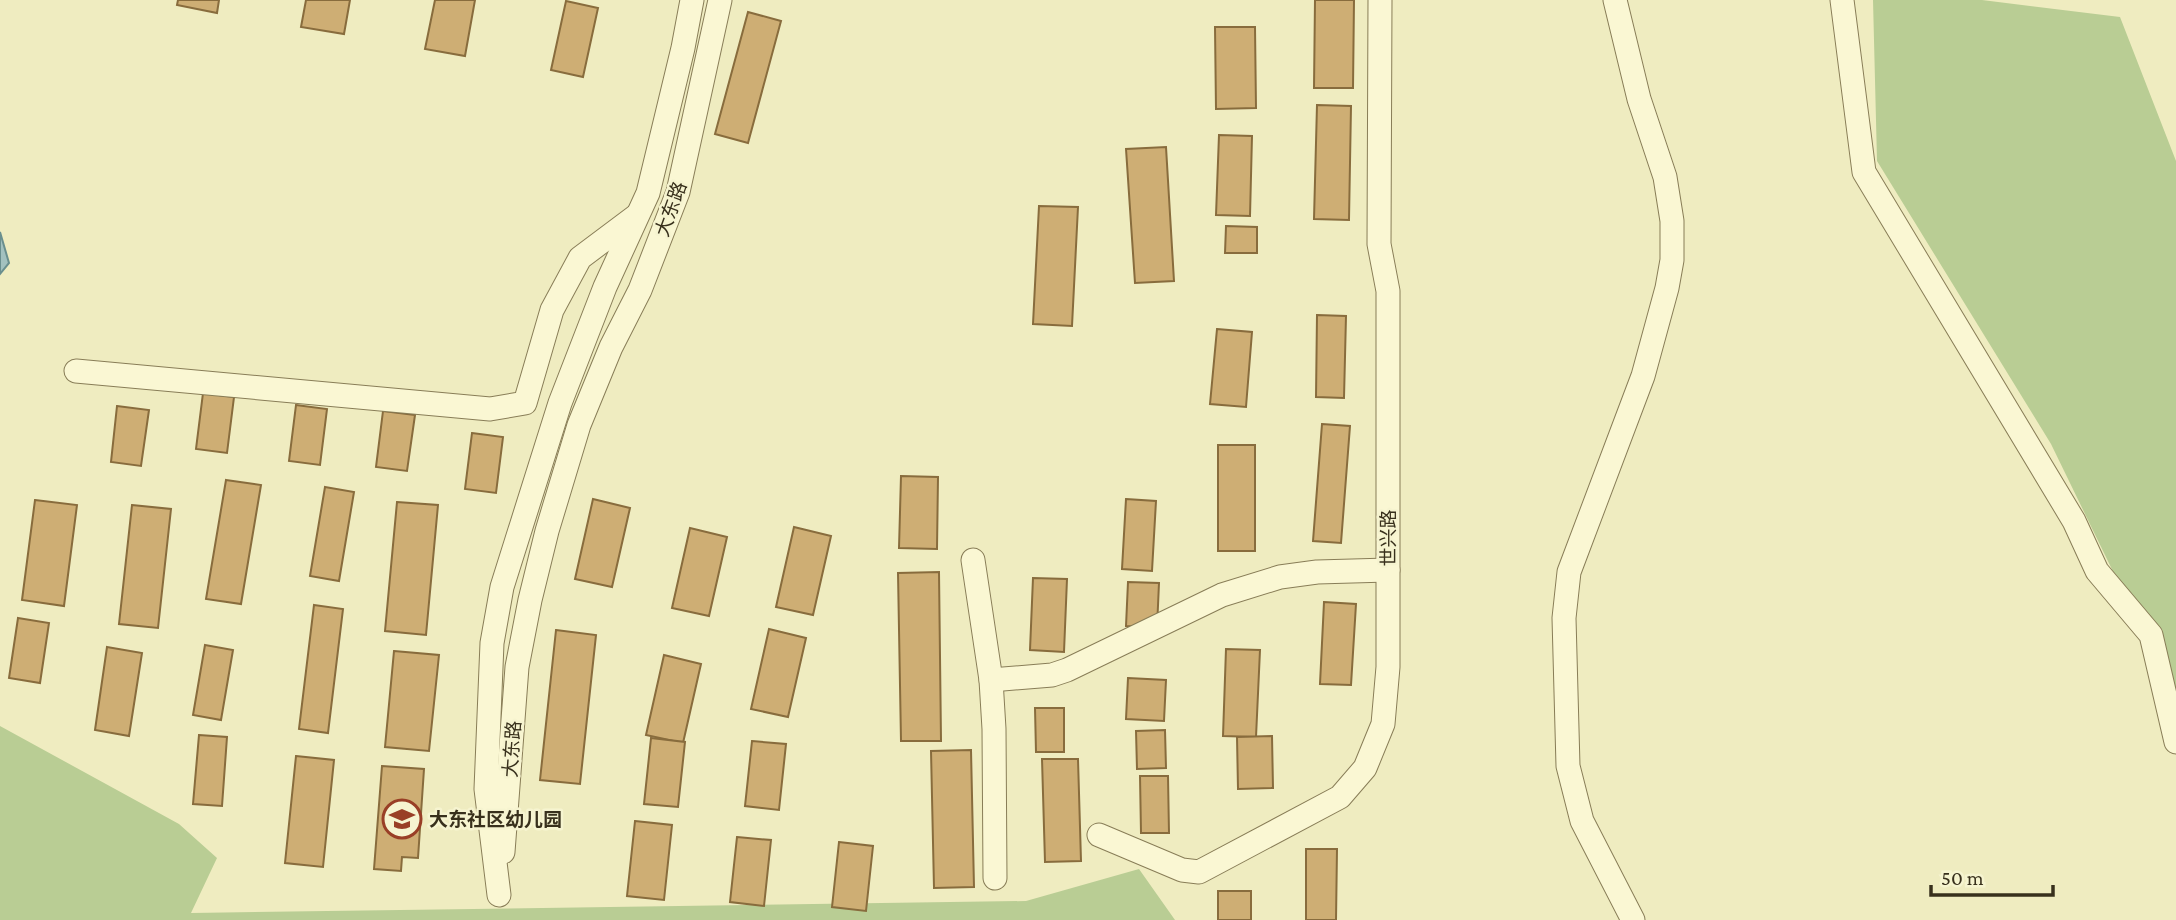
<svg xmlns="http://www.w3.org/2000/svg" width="2176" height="920" viewBox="0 0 2176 920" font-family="'Crimson Pro','Noto Sans SC',serif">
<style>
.green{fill:#b9cd94}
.water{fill:#a3c1bf;stroke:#6a8f8e;stroke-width:2}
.building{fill:#ceae74;stroke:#886c3d;stroke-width:2}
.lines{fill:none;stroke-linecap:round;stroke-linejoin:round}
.minor-casing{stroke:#887d57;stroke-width:25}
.minor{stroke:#faf7d3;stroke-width:23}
.labels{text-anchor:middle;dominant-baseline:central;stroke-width:5;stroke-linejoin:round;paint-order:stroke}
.street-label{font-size:19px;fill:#38301c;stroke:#f6f4d0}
.poi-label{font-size:19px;font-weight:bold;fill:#38301c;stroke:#f6f4d0;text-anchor:start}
</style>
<rect width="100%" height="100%" fill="#efecc0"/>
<!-- green -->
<g class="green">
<path d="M1873,0H1982L2120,17L2176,161V701L2051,444L1877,161Z"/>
<path d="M0,726L179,824L217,858L191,913L1026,901L1139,869L1175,920H0Z"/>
</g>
<!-- water -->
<path class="water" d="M0,232L9,263L0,274Z"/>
<!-- building -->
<g class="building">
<path d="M178,0H219L217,13L177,5Z"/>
<path d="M306,0H350L344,34L301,27Z"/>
<path d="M435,0H475L465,56L425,49Z"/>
<path d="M1315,0H1354L1353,88H1314Z"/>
<path d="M566,1L598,8L583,77L551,70Z"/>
<path d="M748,12L781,21L748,143L715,134Z"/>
<path d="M1215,27H1255L1256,108L1216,109Z"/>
<path d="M1317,105L1351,106L1349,220L1314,219Z"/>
<path d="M1219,135L1252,136L1250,216L1216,215Z"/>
<path d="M1166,147L1174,281L1135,283L1126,149Z"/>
<path d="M1039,206L1078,207L1072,326L1033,324Z"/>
<path d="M1226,226L1257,227V253H1225Z"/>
<path d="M1317,315L1346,316L1344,398L1316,397Z"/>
<path d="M1217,329L1252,332L1246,407L1210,404Z"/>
<path d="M203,393L234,397L227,453L196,449Z"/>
<path d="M296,405L327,409L320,465L289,461Z"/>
<path d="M117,406L149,410L141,466L111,462Z"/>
<path d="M383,411L415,415L407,471L376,467Z"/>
<path d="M1322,424L1350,426L1341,543L1313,541Z"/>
<path d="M472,433L503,437L496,493L465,489Z"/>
<rect x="1218" y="445" width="37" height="106"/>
<path d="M901,476L938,477L937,549L899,548Z"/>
<path d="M226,480L261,485L241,604L206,599Z"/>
<path d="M325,487L354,492L339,581L310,576Z"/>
<path d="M593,499L630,508L612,587L575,579Z"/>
<path d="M1126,499L1156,501L1152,571L1122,569Z"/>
<path d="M35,500L77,505L64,606L22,600Z"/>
<path d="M397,502L438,505L426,635L385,631Z"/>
<path d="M132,505L171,509L158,628L119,624Z"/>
<path d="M794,527L831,536L813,615L776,607Z"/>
<path d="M690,528L727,537L709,616L672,608Z"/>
<path d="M939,572L941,741H901L898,573Z"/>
<path d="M1033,578L1067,579L1064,652L1030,650Z"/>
<path d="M1128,582L1159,583L1157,628L1126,626Z"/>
<path d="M1324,602L1356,604L1351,685L1320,684Z"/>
<path d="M314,605L343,609L328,733L299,729Z"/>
<path d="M18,618L49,623L40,683L9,678Z"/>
<path d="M769,629L806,638L788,717L751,709Z"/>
<path d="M556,630L596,635L580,784L540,780Z"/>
<path d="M205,645L233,650L221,720L193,715Z"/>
<path d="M107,647L142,653L129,736L95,730Z"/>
<path d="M1226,649L1260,650L1256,737L1223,736Z"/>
<path d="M394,651L439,655L429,751L385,747Z"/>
<path d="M664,655L701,664L683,743L646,735Z"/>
<path d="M1128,678L1166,680L1164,721L1126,719Z"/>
<path d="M1035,708H1064V752H1036Z"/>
<path d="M1165,730L1166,768L1137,769L1136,731Z"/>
<path d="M199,735L227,737L222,806L193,804Z"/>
<path d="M1272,736L1273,788L1238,789L1237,737Z"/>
<path d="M651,738L685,742L678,807L644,804Z"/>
<path d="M752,741L786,744L779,810L745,806Z"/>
<path d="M971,750L974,887L934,888L931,751Z"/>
<path d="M296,756L334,760L323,867L285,863Z"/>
<path d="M1042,759H1078L1081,861L1045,862Z"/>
<path d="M382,766L424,769L418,858L402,857L401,871L374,869Z"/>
<path d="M1140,776H1168L1169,833H1141Z"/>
<path d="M635,821L672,825L664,900L627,896Z"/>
<path d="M737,837L771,840L764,906L730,902Z"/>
<path d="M839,842L873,846L866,911L832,907Z"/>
<path d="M1306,849H1337L1336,920H1306Z"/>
<rect x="1218" y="891" width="33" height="29"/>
</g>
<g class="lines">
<defs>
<g id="minor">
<path d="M1615,0L1639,99L1665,177L1672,221V260L1667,288L1643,376L1569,572L1564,618L1568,766L1582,821L1633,920"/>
<path d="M1842,0L1864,172L2074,521L2097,571L2151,635L2176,742"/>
<path d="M76,371L490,409L525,403L552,310L580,258L636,216"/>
<path d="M973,560L991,680L994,729L995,878"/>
<path d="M991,680L1052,675L1067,670L1222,595L1280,577L1317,572L1388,570"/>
<path d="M1099,835L1182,870L1199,872L1340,797L1365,768L1383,724L1388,667V291L1379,244L1380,0"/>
<path d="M503,852L517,667L530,600L547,531L579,425L611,347L640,290L678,192L720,0"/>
<path d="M499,895L486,789L492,643L502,587L560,403L605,287L648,193L683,48L692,0"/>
</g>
</defs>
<!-- minor casing -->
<use href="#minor" class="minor-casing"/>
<!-- minor -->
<use href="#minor" class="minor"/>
</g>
<!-- icons -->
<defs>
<symbol id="school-ring" viewBox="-11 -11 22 22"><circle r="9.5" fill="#f6f4d0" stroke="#993f26" stroke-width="1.5"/><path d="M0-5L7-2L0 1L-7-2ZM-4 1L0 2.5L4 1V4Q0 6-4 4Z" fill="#993f26"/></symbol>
</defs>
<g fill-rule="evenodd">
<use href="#school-ring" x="380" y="797" width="44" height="44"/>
</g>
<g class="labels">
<!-- street labels -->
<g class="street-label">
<text transform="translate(671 209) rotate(-70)">大东路</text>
<text transform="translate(1388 538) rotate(-90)">世兴路</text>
<text transform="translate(512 749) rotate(-86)">大东路</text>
</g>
<!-- poi labels -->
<g class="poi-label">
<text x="429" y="819">大东社区幼儿园</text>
</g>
</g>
<!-- scale -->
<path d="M1931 885v10h122v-10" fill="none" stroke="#38301c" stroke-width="3.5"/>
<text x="1941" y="885" font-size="21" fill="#38301c" stroke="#f6f4d0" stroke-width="5" paint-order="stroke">50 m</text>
</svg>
